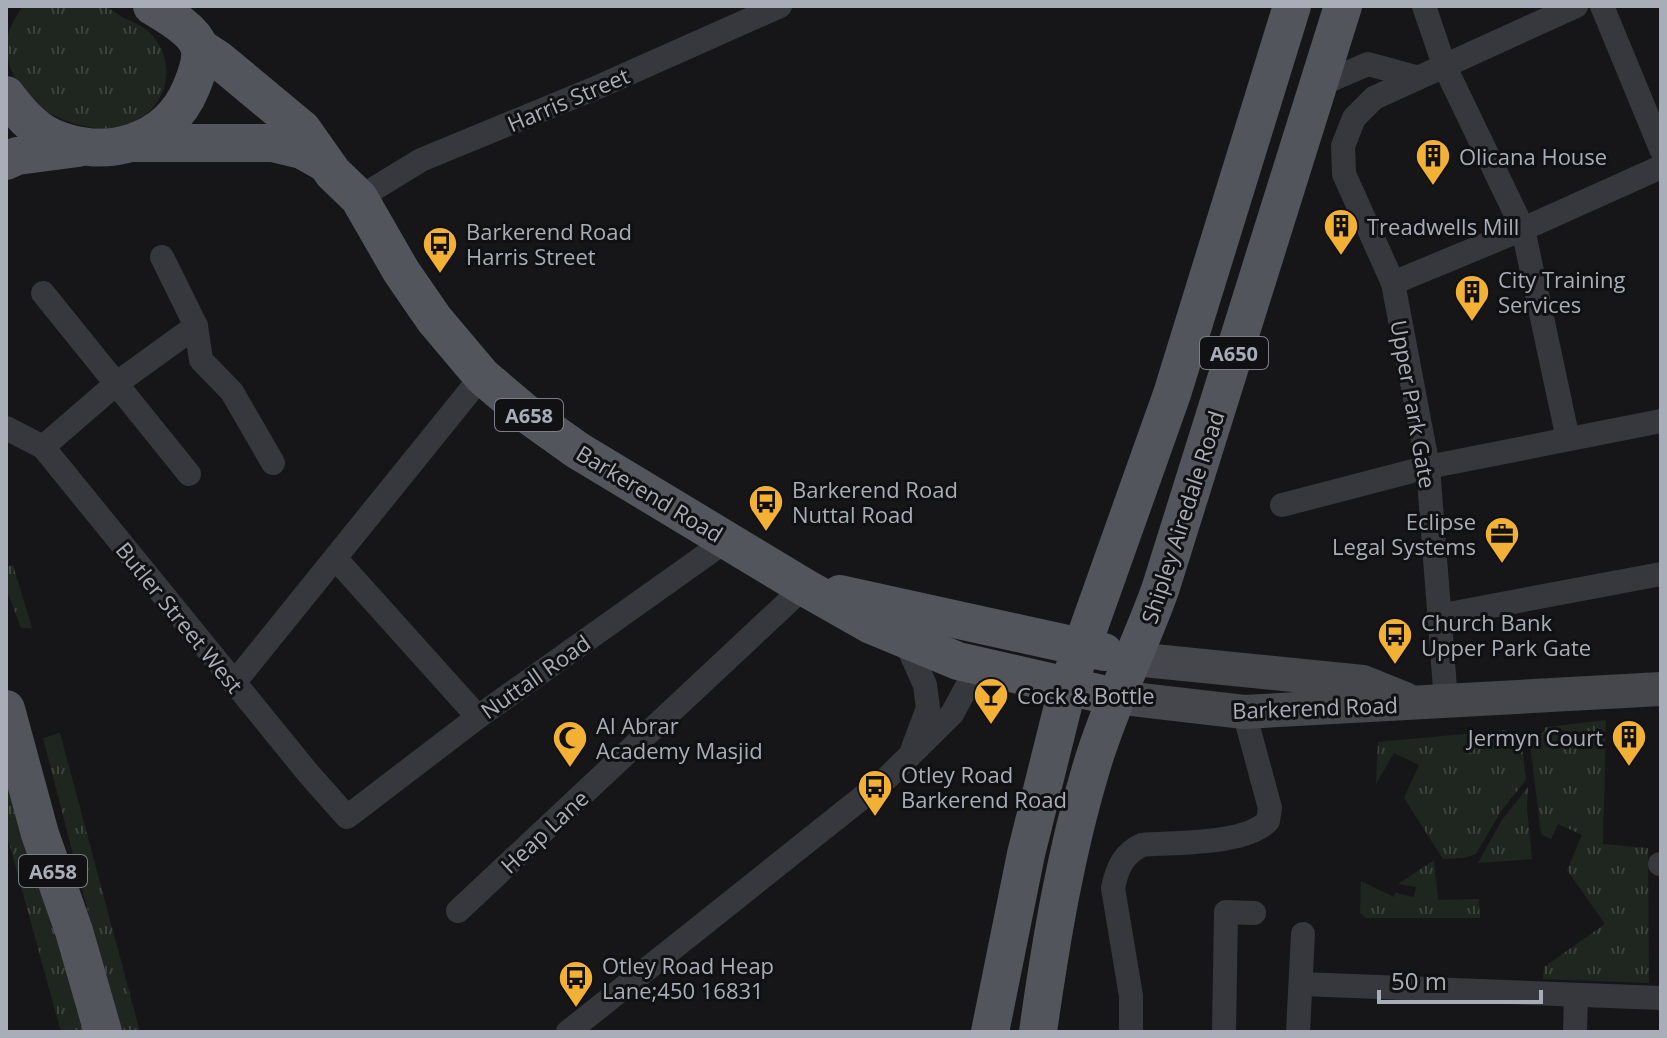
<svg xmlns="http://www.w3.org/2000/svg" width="1667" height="1038" viewBox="0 0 1667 1038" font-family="'Open Sans',sans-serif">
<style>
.grass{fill:url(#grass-tufts)}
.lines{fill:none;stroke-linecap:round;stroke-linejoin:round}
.street{stroke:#37383d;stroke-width:24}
.secondary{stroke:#45474d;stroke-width:34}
.primary{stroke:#53555c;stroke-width:38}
.labels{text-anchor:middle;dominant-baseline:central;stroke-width:6;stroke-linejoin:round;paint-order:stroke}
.shield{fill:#111113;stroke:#7b7e86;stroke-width:2}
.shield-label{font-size:20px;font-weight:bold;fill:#a8adb8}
.street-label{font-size:22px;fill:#a8adb8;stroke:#111113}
.poi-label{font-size:22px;fill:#a8adb8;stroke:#111113;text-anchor:start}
</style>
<defs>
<pattern id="grass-tufts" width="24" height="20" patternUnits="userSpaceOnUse" patternTransform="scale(2)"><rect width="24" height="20" fill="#1e261f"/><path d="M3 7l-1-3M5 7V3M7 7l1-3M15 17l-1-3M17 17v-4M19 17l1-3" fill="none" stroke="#3c433d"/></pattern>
</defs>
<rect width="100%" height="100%" fill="#161618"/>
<!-- grass -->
<g class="grass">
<path d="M23,6C41,6 87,2 102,6C110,8 117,14 124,18C132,22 144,26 150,33C182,67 165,116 120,127C101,131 77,126 60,118C43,111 27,102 18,85C2,52 2,36 23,6Z"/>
<path d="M13,565L32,628H21L6,588V567Z"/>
<path d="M1606,720L1603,844L1648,848L1649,983L1543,979L1544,967L1605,924L1567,870L1582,835L1558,824L1551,839L1541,834L1530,744L1539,738L1546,727Z"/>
<path d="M1507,730L1513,740L1522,745L1526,780L1501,811L1476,854L1464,858L1443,859L1404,798L1419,765L1394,753L1376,784L1378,742Z"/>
<path d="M60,733L140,1032H119L43,738Z"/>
<path d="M6,761L85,1032H61L6,832Z"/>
<path d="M1528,787L1527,809L1532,859L1478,863L1502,820Z"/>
<path d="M1434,860L1438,900L1479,899L1480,918H1366L1360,913L1361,881L1394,897L1395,893L1414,897L1416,887L1398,884Z"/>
</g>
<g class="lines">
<!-- street -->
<g class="street">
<path d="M1424,6L1444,65L1523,229L1568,439"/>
<path d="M1602,6L1661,149"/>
<path d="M1319,85L1368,64L1416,77"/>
<path d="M359,198L421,160L598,87L780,6"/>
<path d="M162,257L196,326L201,360L232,392L273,463"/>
<path d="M1393,283L1523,229L1661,167"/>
<path d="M43,293L189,474"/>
<path d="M6,428L43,447L308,773L347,817L478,717L727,540"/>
<path d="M43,447L117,383L196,326"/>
<path d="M1282,505L1428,467L1661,421"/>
<path d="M336,559L478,717"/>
<path d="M1438,616L1661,574"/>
<path d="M904,638L925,685L928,708L913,748"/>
<path d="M234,683L482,376"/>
<path d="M1446,701L1428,467L1393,283L1344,174L1343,146L1354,118L1374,98L1576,6"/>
<path d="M1660,864H1661"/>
<path d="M458,911L804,587"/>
<path d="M1301,984L1661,998"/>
<path d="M568,1032L888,777L952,714L978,666"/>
<path d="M1131,1032V996L1113,888C1117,868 1124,853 1142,845C1174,842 1245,845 1268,821L1270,808L1244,712"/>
<path d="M1224,1032L1226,912L1254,913"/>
<path d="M1298,1032L1303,934"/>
<path d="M1575,1032L1576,995"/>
</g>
<!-- secondary -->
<g class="secondary">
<path d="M1134,659L1363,682L1405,699"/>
<path d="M1115,697L1244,712L1661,689"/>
</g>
<!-- primary -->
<g class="primary">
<path d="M199,47L219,60L302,129L333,173L359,198L401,271L434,319L482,376L528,415L577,450L804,587L871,625L958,661L1115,697"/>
<path d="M6,95C19,112 32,128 51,137C104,161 168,144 191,88C196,76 203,59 199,46C193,29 167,15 152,6"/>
<path d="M135,143H273L302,150L325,163"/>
<path d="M6,161L17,156L78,148"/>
<path d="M840,594L1104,652"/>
<path d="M6,709L40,834L74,931L103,1032"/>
<path d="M990,1032L1026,854L1068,686L1172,394L1292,6"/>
<path d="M1038,1032C1051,940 1066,850 1093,762C1111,703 1139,648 1160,590L1343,6"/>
</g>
</g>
<!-- icons -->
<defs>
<symbol id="building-pin" viewBox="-11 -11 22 30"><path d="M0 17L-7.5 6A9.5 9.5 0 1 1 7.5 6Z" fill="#f2b134" stroke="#111113"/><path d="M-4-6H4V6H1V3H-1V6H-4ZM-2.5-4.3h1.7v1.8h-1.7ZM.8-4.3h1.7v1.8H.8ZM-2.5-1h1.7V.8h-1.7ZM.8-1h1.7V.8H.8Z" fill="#111"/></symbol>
<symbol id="bus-pin" viewBox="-11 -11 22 30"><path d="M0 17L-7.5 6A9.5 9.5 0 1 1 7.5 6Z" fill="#f2b134" stroke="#111113"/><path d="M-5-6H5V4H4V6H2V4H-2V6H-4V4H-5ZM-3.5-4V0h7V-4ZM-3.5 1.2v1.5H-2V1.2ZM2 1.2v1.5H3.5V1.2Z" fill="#111"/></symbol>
<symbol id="office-pin" viewBox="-11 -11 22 30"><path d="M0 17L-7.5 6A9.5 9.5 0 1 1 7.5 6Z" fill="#f2b134" stroke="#111113"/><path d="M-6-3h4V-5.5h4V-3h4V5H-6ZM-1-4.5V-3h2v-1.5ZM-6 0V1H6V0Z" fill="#111"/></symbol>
<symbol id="bar-pin" viewBox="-11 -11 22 30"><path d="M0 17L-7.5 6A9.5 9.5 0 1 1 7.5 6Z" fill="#f2b134" stroke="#111113"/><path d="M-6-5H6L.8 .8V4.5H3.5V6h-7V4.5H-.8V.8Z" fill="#111"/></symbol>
<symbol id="mosque-pin" viewBox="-11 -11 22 30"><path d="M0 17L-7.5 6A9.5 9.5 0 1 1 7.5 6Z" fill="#f2b134" stroke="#111113"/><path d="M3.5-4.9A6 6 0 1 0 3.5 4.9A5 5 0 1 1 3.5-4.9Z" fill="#111"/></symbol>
</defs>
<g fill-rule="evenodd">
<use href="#building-pin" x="1413" y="136" width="40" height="54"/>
<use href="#building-pin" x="1321" y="206" width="40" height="54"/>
<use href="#bus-pin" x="420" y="224" width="40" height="54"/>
<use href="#building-pin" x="1452" y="272" width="40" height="54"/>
<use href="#bus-pin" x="746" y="482" width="40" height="54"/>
<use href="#office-pin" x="1482" y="514" width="40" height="54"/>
<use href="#bus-pin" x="1375" y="615" width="40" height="54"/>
<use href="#bar-pin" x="971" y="675" width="40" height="54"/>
<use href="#building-pin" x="1609" y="717" width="40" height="54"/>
<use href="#mosque-pin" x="550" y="718" width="40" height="54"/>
<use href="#bus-pin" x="855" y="767" width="40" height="54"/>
<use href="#bus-pin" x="556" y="958" width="40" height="54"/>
</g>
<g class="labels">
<!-- shield labels -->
<g class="shield">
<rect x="1200" y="337" width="68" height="32" rx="6"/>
<rect x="495" y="399" width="68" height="32" rx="6"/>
<rect x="19" y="855" width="68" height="32" rx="6"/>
</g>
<g class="shield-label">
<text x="1234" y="353">A650</text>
<text x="529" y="415">A658</text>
<text x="53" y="871">A658</text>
</g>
<!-- street labels -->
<g class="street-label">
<text transform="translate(568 99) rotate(-23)">Harris Street</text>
<text transform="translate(1414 404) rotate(80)">Upper Park Gate</text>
<text transform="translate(650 493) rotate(31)">Barkerend Road</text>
<text transform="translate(1182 517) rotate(-72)">Shipley Airedale Road</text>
<text transform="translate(180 617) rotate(51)">Butler Street West</text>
<text transform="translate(535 676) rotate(-35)">Nuttall Road</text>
<text transform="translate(1315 707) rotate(-2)">Barkerend Road</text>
<text transform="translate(544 831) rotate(-43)">Heap Lane</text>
</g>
<!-- poi labels -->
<g class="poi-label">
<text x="1459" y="156">Olicana House</text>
<text x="1367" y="226">Treadwells Mill</text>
<text x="466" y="231">Barkerend Road<tspan x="466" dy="25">Harris Street</tspan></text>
<text x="1498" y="279">City Training<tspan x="1498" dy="25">Services</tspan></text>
<text x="792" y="489">Barkerend Road<tspan x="792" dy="25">Nuttal Road</tspan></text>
<text x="1476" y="521" text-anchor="end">Eclipse<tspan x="1476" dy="25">Legal Systems</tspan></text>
<text x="1421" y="622">Church Bank<tspan x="1421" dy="25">Upper Park Gate</tspan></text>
<text x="1017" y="695">Cock &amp; Bottle</text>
<text x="596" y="725">Al Abrar<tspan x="596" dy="25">Academy Masjid</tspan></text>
<text x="1603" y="737" text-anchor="end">Jermyn Court</text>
<text x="901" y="774">Otley Road<tspan x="901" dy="25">Barkerend Road</tspan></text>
<text x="602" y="965">Otley Road Heap<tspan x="602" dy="25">Lane;450 16831</tspan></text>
</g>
</g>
<!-- border -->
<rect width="1667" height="1038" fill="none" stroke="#a8adb8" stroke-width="16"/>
<!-- scale -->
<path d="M1379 990v12h162v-12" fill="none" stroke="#a8adb8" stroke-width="4"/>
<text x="1391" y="990" font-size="24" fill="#a8adb8" stroke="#111113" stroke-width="6" paint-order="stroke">50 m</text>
</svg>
